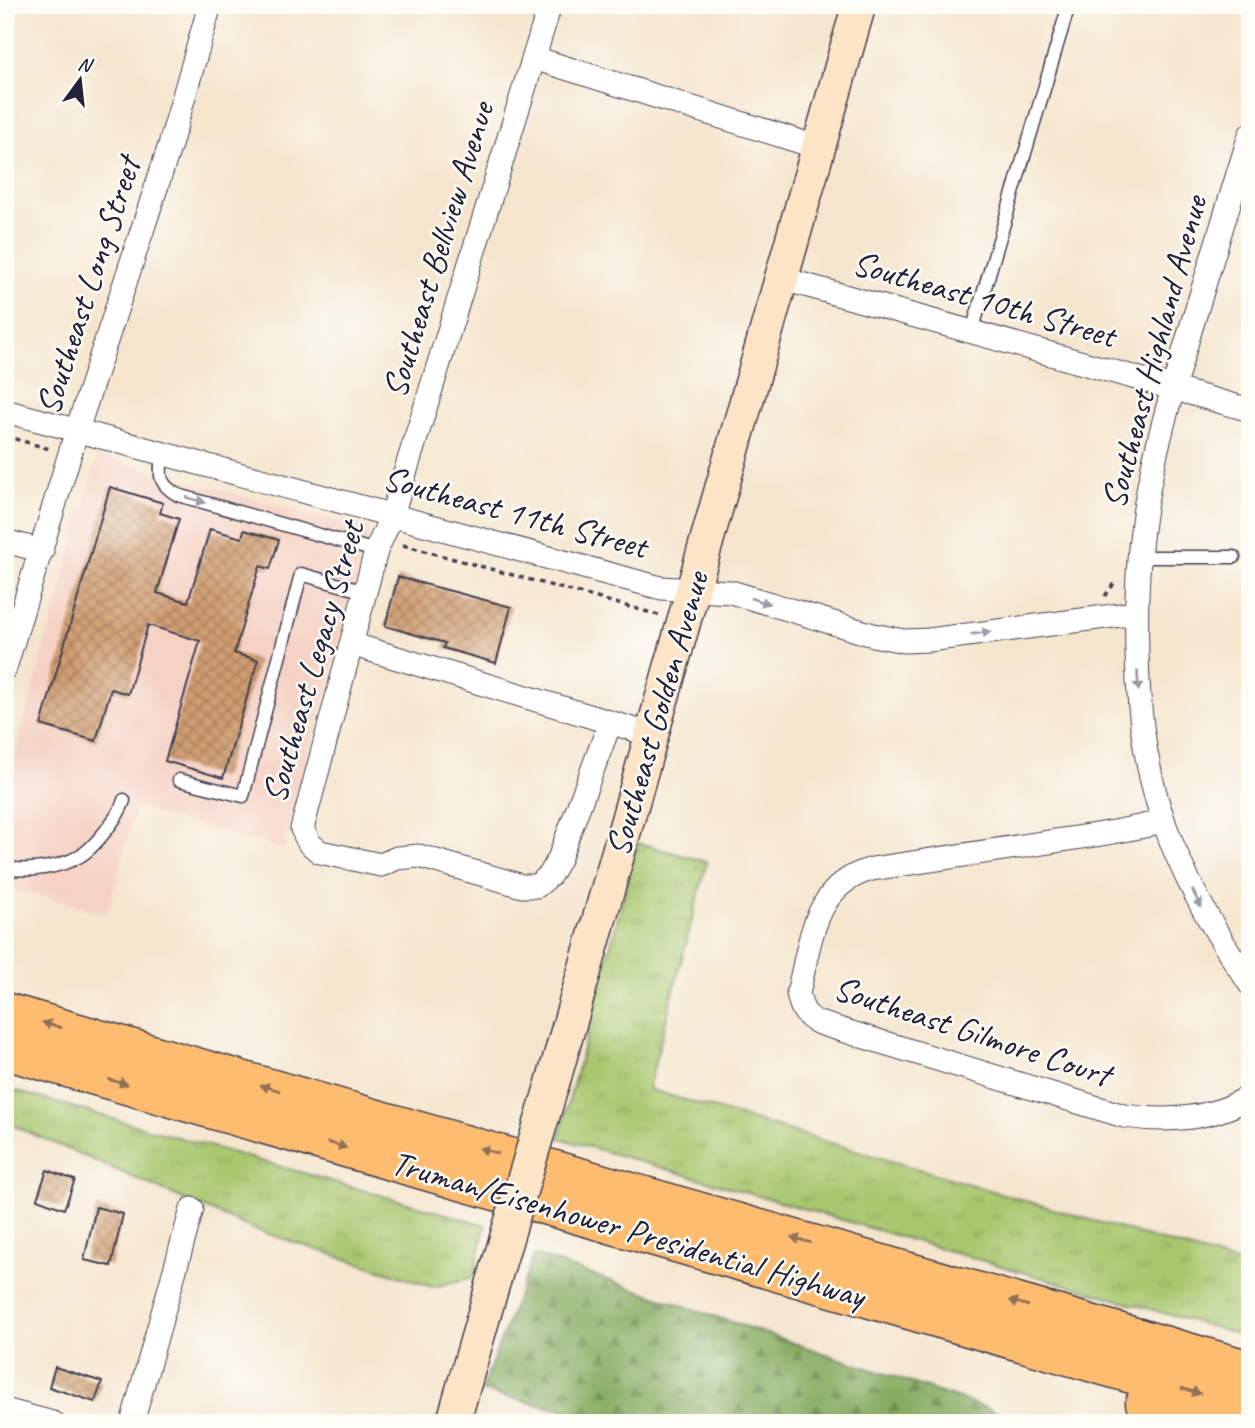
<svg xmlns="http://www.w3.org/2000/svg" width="1255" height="1428" viewBox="0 0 1255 1428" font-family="Caveat,sans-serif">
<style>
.built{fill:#f6d2c5}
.grass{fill:url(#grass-tufts);stroke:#667454;stroke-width:2}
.forest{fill:url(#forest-firs);stroke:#54674e;stroke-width:2}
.building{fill:url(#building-cross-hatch)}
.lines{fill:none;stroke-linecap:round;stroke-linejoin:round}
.lane-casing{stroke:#423f51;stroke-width:15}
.street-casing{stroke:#423f51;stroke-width:25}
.secondary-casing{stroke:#423f51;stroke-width:36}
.highway-casing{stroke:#423f51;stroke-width:41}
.path{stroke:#423f51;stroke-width:3.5;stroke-dasharray:5 5;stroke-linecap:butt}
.lane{stroke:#fff;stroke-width:12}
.street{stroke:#fff;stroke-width:23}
.secondary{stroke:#fee4c6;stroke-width:33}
.highway{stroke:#fdbc70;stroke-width:38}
.secondary-bridge-casing{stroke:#423f51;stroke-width:36;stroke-linecap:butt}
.secondary-bridge{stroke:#fee4c6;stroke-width:33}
.oneway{fill:#9c9ca7}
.oneway2{fill:#906f56}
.labels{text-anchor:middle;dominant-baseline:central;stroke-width:5;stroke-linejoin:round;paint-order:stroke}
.street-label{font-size:35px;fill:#22223b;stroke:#fdfcf7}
</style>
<defs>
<pattern id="grass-tufts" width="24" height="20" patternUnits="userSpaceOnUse" patternTransform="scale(1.75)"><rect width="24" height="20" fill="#a9c76e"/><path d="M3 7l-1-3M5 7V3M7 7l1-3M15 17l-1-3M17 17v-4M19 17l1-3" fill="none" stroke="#91ab60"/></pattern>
<pattern id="forest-firs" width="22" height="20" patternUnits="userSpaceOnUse" patternTransform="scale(1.75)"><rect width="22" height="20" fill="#86ac61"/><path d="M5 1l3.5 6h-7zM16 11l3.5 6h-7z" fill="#6d8c51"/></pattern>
<pattern id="building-cross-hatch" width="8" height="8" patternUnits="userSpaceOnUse" patternTransform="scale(1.75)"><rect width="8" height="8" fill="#d19e71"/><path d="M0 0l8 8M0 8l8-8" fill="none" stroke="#a9805e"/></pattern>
</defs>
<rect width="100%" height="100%" fill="#fdfcf7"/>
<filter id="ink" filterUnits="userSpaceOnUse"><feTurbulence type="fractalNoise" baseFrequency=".0143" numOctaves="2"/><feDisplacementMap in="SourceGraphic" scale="14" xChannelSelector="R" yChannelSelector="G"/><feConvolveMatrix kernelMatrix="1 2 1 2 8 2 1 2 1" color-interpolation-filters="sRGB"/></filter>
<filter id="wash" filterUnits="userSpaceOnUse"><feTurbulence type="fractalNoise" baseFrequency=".00686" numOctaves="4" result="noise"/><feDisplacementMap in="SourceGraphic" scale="28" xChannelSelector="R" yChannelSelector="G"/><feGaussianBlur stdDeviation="1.57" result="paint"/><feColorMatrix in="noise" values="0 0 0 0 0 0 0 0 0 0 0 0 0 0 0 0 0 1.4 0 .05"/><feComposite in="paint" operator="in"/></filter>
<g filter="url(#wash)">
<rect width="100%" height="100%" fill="#f5e5cd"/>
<!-- built -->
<path class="built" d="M97,456L370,530L283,849L136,808L107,914L5,886V791Z"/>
<!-- grass -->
<g class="grass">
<path d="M638,843L707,862L648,1089L1250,1267V1338L559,1138Z"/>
<path d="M5,1088L485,1225L474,1277L433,1287L253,1229L5,1122Z"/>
</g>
<!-- forest -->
<path class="forest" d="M534,1255L1030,1423H616L481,1391Z"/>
<g id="blocks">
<!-- building -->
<g class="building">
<path d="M110,487L163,503L160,513L179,519L157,593L188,602L210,529L242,538L244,530L279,540L270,569L260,566L234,653L258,660L223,778L165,761L200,641L148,625L128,694L111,689L96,741L41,725Z"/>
<path d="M398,577L511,607L496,663L443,648L445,643L385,626Z"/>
<path d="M47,1170L75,1180L64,1209L37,1199Z"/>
<path d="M96,1207L123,1214L111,1266L84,1260Z"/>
<path d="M55,1367L102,1382L95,1402L49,1387Z"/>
</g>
</g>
</g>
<g filter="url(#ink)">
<use href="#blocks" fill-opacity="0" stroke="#423f51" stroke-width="2"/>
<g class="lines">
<defs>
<g id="lane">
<path d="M972,331L1069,5"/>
<path d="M162,453C160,475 157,483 178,495L376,551"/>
<path d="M1138,557H1234"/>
<path d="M179,780L243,796L301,574L365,592"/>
<path d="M5,868C29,872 59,868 80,856C94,848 120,815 124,800"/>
</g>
<g id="street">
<path d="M550,5L392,515L376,551L302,829L309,843L320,852L381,865L397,858L419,856L522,886H537L550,875L559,859L610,723"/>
<path d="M534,58L817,147"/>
<path d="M1250,135C1230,199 1211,263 1191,328C1174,385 1156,443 1146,502C1136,561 1135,621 1138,681C1141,737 1151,794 1173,846C1193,896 1220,940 1250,984"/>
<path d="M780,278L1250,410"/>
<path d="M5,411L661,588L731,592L873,635L904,641L929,640L1136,613"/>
<path d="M5,541L42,551"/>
<path d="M351,644L652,735"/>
<path d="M5,668L77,430L170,145L210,5"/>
<path d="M1163,820L1144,826L1108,833L872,869C812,885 811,943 798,993C801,1008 805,1017 819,1023L1124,1116C1165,1122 1214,1120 1250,1096"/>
<path d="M5,1410L53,1423"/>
<path d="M132,1423L192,1209"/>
</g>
<g id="secondary">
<path d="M555,1075L859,5"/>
<path d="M453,1423L494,1280"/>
</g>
<g id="highway">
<path d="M5,1012L1250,1370"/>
<path d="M5,1050L1250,1408"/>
<path d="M1145,1403L1201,1423"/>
</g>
</defs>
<!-- lane casing -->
<use href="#lane" class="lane-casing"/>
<!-- street casing -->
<use href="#street" class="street-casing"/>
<!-- secondary casing -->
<use href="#secondary" class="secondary-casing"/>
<!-- highway casing -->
<use href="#highway" class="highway-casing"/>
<!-- path -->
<g class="path">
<path d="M5,436L50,449"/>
<path d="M403,545L659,615"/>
<path d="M1105,596L1115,582"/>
</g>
<!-- lane -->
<use href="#lane" class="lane"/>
<!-- street -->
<use href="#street" class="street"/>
<!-- secondary -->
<use href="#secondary" class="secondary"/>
<!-- highway -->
<use href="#highway" class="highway"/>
<defs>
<path id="secondary-bridge" d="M494,1280L555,1075"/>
</defs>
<!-- secondary-bridge casing -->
<use href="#secondary-bridge" class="secondary-bridge-casing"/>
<!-- secondary-bridge -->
<use href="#secondary-bridge" class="secondary-bridge"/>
</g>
<!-- one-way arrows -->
<defs><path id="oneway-solid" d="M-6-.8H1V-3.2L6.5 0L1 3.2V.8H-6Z" transform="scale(1.75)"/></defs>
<g class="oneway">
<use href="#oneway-solid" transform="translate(196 500) rotate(16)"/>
<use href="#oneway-solid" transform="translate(760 601) rotate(17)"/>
<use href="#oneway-solid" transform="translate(981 633) rotate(-8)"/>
<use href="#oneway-solid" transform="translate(1138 681) rotate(87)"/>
<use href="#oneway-solid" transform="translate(1197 899) rotate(62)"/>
</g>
<g class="oneway2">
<use href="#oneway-solid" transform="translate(52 1025) rotate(-164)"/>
<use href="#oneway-solid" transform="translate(118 1082) rotate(16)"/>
<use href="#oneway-solid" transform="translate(270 1088) rotate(-164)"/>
<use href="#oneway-solid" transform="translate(337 1145) rotate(16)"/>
<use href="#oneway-solid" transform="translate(489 1151) rotate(-164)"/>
<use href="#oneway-solid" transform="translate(801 1240) rotate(-164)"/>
<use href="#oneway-solid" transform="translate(1019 1303) rotate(-164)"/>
<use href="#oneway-solid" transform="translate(1191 1391) rotate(16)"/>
</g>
</g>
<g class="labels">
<!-- street labels -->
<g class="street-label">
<text transform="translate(438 250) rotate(-73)">Southeast Bellview Avenue</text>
<text transform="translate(88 286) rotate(-72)">Southeast Long Street</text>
<text transform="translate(984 299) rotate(16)">Southeast 10th Street</text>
<text transform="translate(1154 352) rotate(-75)">Southeast Highland Avenue</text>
<text transform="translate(515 512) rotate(15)">Southeast 11th Street</text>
<text transform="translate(313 662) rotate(-74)">Southeast Legacy Street</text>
<text transform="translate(657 714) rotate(-74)">Southeast Golden Avenue</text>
<text transform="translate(972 1031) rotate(18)">Southeast Gilmore Court</text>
<text transform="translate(628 1229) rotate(16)">Truman/Eisenhower Presidential Highway</text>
</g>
</g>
<!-- margin -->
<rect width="1255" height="1428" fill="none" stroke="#fdfcf7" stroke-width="28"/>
<!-- north arrow -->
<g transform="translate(80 80) rotate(15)" stroke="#fdfcf7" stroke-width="5" paint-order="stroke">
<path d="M0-5L12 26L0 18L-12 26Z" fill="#22223b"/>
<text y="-10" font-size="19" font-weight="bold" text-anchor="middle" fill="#22223b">N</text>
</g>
</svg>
